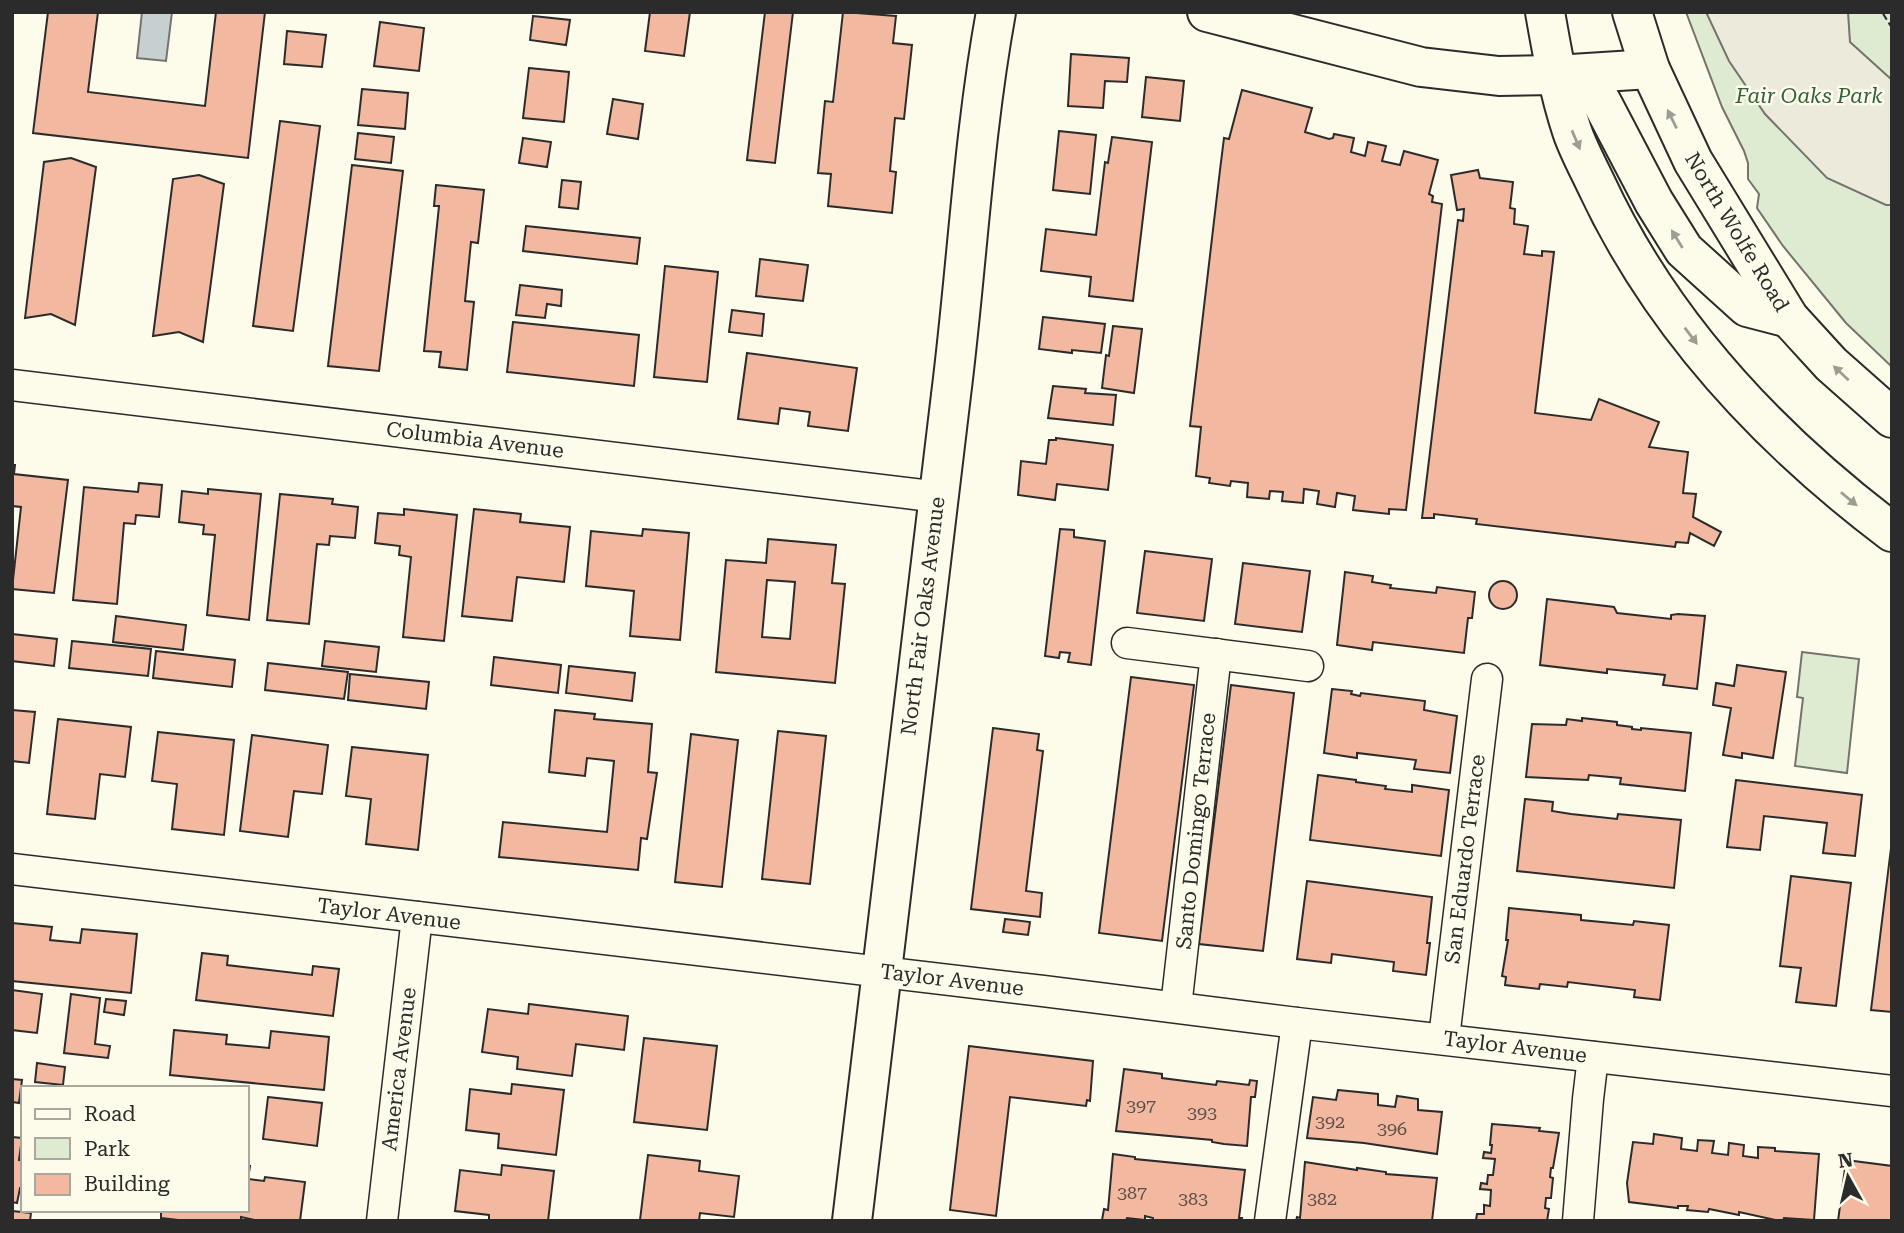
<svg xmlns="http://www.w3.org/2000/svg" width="1904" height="1233" viewBox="0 0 1904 1233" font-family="'Roboto Serif',serif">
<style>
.green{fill:#deebd1;stroke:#74746e;stroke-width:2}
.parking{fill:#eceadb;stroke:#74746e;stroke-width:2}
.water{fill:#c7d0d0;stroke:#74746e;stroke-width:2}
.building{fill:#f2b8a0;stroke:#2b2b2b;stroke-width:2;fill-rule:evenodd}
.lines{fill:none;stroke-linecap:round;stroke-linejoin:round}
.street-casing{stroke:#2b2b2b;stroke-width:33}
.secondary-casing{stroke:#2b2b2b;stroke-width:42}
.street{stroke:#fdfbea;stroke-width:30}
.secondary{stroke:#fdfbea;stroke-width:38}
.fence{stroke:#2b2b2b;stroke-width:2;stroke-dasharray:9 3.5;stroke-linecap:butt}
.oneway{fill:#9e9d94}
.labels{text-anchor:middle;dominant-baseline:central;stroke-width:5;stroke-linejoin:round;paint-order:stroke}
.number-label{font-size:18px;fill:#5d4e48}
.park-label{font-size:21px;font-style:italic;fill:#34623c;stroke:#fdfbea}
.street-label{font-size:21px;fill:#2b2b2b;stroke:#fdfbea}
</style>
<rect width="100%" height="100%" fill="#fdfbea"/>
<!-- green -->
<g class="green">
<path d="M1686,12H1892V367L1846,323L1783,246L1757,208L1759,194L1748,179V163L1744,151L1722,107Z"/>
<path d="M1802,652L1859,659L1847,773L1795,766L1803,698L1797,697Z"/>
</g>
<!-- parking -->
<path class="parking" d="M1706,12H1848L1850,42L1892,80V205H1886L1827,178L1765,114L1729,61Z"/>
<!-- water -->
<path class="water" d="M142,12H172L166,61L137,58Z"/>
<!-- building -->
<g class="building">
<path d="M48,12H98L88,92L205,106L216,12H265L248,158L33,133Z"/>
<path d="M650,12H690L684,56L645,51Z"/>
<path d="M765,12H793L775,163L747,160Z"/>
<path d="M843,12L896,16L893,43L912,45L904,119L895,118L890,171L896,172L892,213L828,206L831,174L818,173L825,101L833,102Z"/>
<path d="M533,16L570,20L566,45L530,40Z"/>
<path d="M380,22L424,28L419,71L374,66Z"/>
<path d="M287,31L326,35L322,67L284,64Z"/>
<path d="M1071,54L1129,58L1127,82L1105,81L1103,108L1068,106Z"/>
<path d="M529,68L569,72L564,122L523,118Z"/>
<path d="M1146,77L1184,81L1180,121L1142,117Z"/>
<path d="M362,89L408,93L405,129L358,125Z"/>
<path d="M1242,90L1312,108L1305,132L1329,139L1333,138L1334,134L1354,138L1351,152L1365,156L1368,142L1386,146L1382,161L1400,165L1404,151L1438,160L1429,194L1433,196L1432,202L1442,204L1406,510L1389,509V514L1353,510L1355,496L1337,493L1335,507L1317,504L1319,491L1304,489L1303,503L1282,501L1283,492L1270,491L1269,499L1247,497L1248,483L1231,481L1230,486L1209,483L1210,478L1196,476L1201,427L1190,426L1220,170L1224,138L1229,139Z"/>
<path d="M613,99L643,104L638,139L607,134Z"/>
<path d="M280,121L320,126L293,331L253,326Z"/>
<path d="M1059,131L1096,135L1090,194L1053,190Z"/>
<path d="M358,133L394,137L391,163L355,159Z"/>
<path d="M1112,137L1152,142L1133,301L1089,296L1091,277L1041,271L1046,229L1096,235L1105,162L1108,163Z"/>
<path d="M523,138L551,142L547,167L519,163Z"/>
<path d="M71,158L96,167L75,325L51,314L25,318L44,162Z"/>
<path d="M352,165L403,171L379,371L328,366Z"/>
<path d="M1478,170L1480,178L1513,182L1510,208L1515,209L1514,224L1528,226L1524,254L1542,256V251L1554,252L1535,413L1591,420L1599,399L1659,422L1649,447L1688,452L1683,493L1696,494L1693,517L1721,532L1714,546L1690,533L1688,543L1676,542L1675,547L1476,524L1477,519L1434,514V518H1422L1458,220L1463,221L1464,209L1457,210L1451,175Z"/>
<path d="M199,175L224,184L203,342L179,332L153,336L173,179Z"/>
<path d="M562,180L581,182L578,209L559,207Z"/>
<path d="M436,185L484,190L478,243L471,242L465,301L474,302L467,370L439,367L441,352L424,351L439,206H434Z"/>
<path d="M526,226L640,238L637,264L523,251Z"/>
<path d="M760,259L808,265L803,301L756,296Z"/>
<path d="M665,266L718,272L707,382L654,377Z"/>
<path d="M520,285L562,290L561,306L547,304L545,318L516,315Z"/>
<path d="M732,310L764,314L762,336L729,332Z"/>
<path d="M1043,317L1105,324L1101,353L1072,350V353L1039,349Z"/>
<path d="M513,322L639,335L634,386L507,372Z"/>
<path d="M1113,326L1142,329L1134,393L1102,388L1106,355L1109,356Z"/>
<path d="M747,353L857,368L848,431L808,426L810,412L780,408L778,424L738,419Z"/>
<path d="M1053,386L1086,389L1085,393L1116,395L1113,425L1048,418Z"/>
<path d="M1056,438L1113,445L1108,490L1057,484L1055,500L1018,495L1021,461L1046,464L1049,440H1056Z"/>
<path d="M12,465H15L14,474L68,480L54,593L12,589L21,507L12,506Z"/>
<path d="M139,483L162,485L159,517L136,515L135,524L124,523L117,604L73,600L84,487L138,492Z"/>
<path d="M208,489L261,494L249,620L207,615L215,535L203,534L204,525L179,522L182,491L208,494Z"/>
<path d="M280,494L333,499L332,504L358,507L355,538L330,536L329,545L317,544L309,624L267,620Z"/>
<path d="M404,509L457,515L444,641L403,637L411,557L399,555L400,546L375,543L378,513L404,515Z"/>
<path d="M474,509L521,514L520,522L570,527L564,582L517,577L512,621L462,616Z"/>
<path d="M643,529L689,533L680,640L630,636L634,591L586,586L591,531L642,536Z"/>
<path d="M1060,529L1074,530V537L1105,541L1091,665L1068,662L1070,653L1060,652L1059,658L1045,656Z"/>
<path d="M768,539L836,545L832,583L845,584L835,683L716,672L726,560L766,563ZM767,580L795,582L790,639L762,637Z"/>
<path d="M1145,551L1212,559L1204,621L1137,613Z"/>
<path d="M1243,563L1310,571L1302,632L1235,624Z"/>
<path d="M1345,572L1373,576L1372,582L1391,585L1390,588L1436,593L1437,587L1475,592L1472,618H1468L1464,653L1373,642L1372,650L1337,645Z"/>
<circle cx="1503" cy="595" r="14"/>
<path d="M1547,599L1614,607L1617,613L1671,619V615L1678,614L1705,616L1697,689L1663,685L1665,675L1607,669V673L1540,665Z"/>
<path d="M116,616L186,625L183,650L113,642Z"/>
<path d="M12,634L57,639L54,666L12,661Z"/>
<path d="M72,641L151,649L148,676L69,668Z"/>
<path d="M325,641L379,647L376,672L322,666Z"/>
<path d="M156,651L235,660L232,687L153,678Z"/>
<path d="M494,657L561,665L558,693L491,685Z"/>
<path d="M268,663L348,672L344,699L265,690Z"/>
<path d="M1737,665L1786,672L1773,758L1742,753V758L1723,755L1731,708L1713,705L1716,683L1734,686Z"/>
<path d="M569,666L635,673L632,701L566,693Z"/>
<path d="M350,674L429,682L426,709L348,700Z"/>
<path d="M1131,677L1194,685L1162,941L1099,933Z"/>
<path d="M1231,685L1294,693L1263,951L1199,944Z"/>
<path d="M1332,689L1352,691L1351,694L1360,696L1361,693L1425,701L1424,710L1457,716L1450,773L1414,769L1416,760L1357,753V758L1324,753Z"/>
<path d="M12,710L35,712L29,763L12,761Z"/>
<path d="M555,710L595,714L594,719L652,724L648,772L657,773L647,839L641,838L638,870L499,857L503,822L607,832L614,761L587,758L585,776L549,772Z"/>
<path d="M1582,718L1617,722V725L1632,727V729L1641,730V728L1691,733L1685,791L1620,784L1621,778L1589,775L1588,780L1526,777L1532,724L1566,725L1567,719L1582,721Z"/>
<path d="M58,719L131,727L125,777L100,774L95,819L47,814Z"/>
<path d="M993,728L1039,734L1037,750L1043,751L1026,891L1042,893L1040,917L971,909Z"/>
<path d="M778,731L826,736L810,884L762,879Z"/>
<path d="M158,732L234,740L224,835L172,829L177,784L152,781Z"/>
<path d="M691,734L738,740L722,887L675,882Z"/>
<path d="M252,735L328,745L322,794L294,791L288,837L240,831Z"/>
<path d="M352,747L428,755L418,850L366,844L371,799L346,796Z"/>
<path d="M1318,775L1356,780V782L1386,786L1385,789L1412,792V785L1449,790L1441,856L1310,840Z"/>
<path d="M1736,780L1862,795L1855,856L1823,853L1827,823L1764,816L1760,850L1727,847Z"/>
<path d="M1525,799L1553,802L1552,811L1571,814L1617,819L1618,814L1681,820L1674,888L1517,871Z"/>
<path d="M1892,840V1012L1871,1010Z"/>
<path d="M1791,876L1851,883L1836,1006L1796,1002L1801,968L1780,966Z"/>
<path d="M1307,881L1432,897L1427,943H1430L1426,975L1393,971L1394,962L1332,954L1331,963L1297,959Z"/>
<path d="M1509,908L1581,915V920L1633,925L1634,921L1669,925L1660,1000L1634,997L1635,990L1568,982L1567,987L1540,984L1539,989L1505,985L1506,977L1502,976L1508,940H1506Z"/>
<path d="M1005,919L1030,922L1028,935L1003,932Z"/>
<path d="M12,923L52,927L50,940L80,943L82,929L137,934L131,993L12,981Z"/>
<path d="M202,953L228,956L227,965L312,975L313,966L339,969L333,1016L196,1000Z"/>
<path d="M12,990L42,994L37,1033L12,1030Z"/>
<path d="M71,994L100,998L95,1044L110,1046L108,1058L64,1053Z"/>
<path d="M106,999L126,1001L124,1015L104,1012Z"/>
<path d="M529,1004L628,1016L624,1050L576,1044L572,1076L517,1069L518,1057L482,1052L488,1009L528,1014Z"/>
<path d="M174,1030L227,1035L226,1044L269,1048L271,1031L329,1037L324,1090L170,1075Z"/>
<path d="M644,1038L717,1046L707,1130L634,1122Z"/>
<path d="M969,1046L1093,1061L1090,1101L1087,1100L1086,1106L1010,1097L996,1216L950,1210Z"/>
<path d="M37,1063L65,1067L63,1085L35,1082Z"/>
<path d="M1124,1069L1162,1074V1078L1216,1085L1217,1081L1249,1085L1250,1080L1257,1081L1255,1097H1251L1247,1146L1224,1144L1212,1142V1140L1116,1131Z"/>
<path d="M12,1079L22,1080L19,1103L12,1102Z"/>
<path d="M512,1084L564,1090L556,1155L498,1148L499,1134L466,1130L470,1089L511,1094Z"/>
<path d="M1338,1090L1378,1094V1105L1395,1107L1397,1096L1418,1099V1110L1442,1112L1437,1154L1364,1143L1307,1138L1313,1097L1336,1100Z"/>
<path d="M268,1097L322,1103L317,1146L263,1139Z"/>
<path d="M1492,1124L1540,1128L1539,1131L1559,1133L1553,1168H1551L1550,1177L1553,1178L1551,1198H1546L1545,1208L1549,1209L1547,1221L1476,1220L1477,1214H1484V1205L1490,1206L1491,1190L1480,1189L1481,1183L1487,1184L1488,1175H1493L1495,1159L1483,1158L1484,1152L1491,1153L1492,1145H1490Z"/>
<path d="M1654,1134L1682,1138L1681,1149L1697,1151L1698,1140L1714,1141L1712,1153L1728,1155L1729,1143L1744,1145L1743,1156L1758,1158V1147L1775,1148V1151L1819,1154L1814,1220L1784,1218L1783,1221H1780L1739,1212V1215L1709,1209L1708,1212L1687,1210L1688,1206H1678V1208L1629,1202L1627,1183L1633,1142L1653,1144Z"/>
<path d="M12,1137L22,1138L19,1160L23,1161V1188H20L17,1203L12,1202Z"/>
<path d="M1113,1154L1135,1157V1159L1245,1170L1239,1218H1242L1241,1221H1153V1218L1145,1216V1220L1127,1218L1126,1221L1102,1220L1104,1209L1108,1210Z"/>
<path d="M648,1155L700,1161L699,1171L739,1176L734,1217L700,1213L699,1221L640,1220Z"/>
<path d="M1846,1160L1892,1166V1221H1838Z"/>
<path d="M1305,1162L1357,1170V1168L1386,1172V1174L1437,1178L1432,1221H1296L1297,1217L1300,1218Z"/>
<path d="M502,1165L554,1171L548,1221H489V1215L455,1211L460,1170L501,1175Z"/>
<path d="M247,1166H250L248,1179L264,1181L265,1177L305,1182L300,1221H259L241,1217V1221H187L161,1218V1210H247Z"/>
<path d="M12,1211L31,1213L30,1221H12Z"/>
</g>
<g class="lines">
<defs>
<g id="street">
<path d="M12,385L939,497"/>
<path d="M1127,643L1308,666"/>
<path d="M12,869L1043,991L1297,1023L1892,1091"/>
<path d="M1176,1007L1216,654"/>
<path d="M1444,1038L1487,679"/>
<path d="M382,1221L417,917"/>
<path d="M1270,1221L1297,1023"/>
<path d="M1578,1221L1588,1099L1593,1057"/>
</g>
<g id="secondary">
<path d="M1207,12L1421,67L1499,76L1556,75L1650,69"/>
<path d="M1545,12C1552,52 1559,92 1572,131C1578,149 1588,167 1596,184C1661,324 1770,440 1892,532"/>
<path d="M1632,12L1650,69L1693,161L1789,318L1831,364L1892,418"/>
<path d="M1556,75L1583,85L1601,101L1654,202L1684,250L1747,307L1789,318"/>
<path d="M852,1221C883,945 917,670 951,395C967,268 973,138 996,12"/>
</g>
</defs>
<!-- street casing -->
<use href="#street" class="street-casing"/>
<!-- secondary casing -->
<use href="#secondary" class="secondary-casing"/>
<!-- street -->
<use href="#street" class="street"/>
<!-- secondary -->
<use href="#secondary" class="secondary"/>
<!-- fence -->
<path class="fence" d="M1882,12L1892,28"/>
</g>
<!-- one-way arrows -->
<defs><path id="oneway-solid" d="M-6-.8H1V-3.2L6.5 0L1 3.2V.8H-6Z" transform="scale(1.75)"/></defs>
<g class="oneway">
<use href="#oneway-solid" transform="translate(1672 119) rotate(-116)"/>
<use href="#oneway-solid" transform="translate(1576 140) rotate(67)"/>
<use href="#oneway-solid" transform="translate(1677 239) rotate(-122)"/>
<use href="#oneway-solid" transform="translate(1691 336) rotate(53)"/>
<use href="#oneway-solid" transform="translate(1841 373) rotate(-137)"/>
<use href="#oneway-solid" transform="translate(1849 499) rotate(40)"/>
</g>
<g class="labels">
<!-- number labels -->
<g class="number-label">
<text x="1141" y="1105">397</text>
<text x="1202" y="1112">393</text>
<text x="1330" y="1121">392</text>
<text x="1392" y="1128">396</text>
<text x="1132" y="1192">387</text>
<text x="1193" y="1198">383</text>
<text x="1322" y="1198">382</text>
</g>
<!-- park labels -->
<g class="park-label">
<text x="1809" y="96">Fair Oaks Park</text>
</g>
<!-- street labels -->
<g class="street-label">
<text transform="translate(1737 232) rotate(59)">North Wolfe Road</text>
<text transform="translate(475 440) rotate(7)">Columbia Avenue</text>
<text transform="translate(923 616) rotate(-83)">North Fair Oaks Avenue</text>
<text transform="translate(1196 831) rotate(-84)">Santo Domingo Terrace</text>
<text transform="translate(1465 859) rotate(-83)">San Eduardo Terrace</text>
<text transform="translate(389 914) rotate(7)">Taylor Avenue</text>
<text transform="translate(952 980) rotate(7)">Taylor Avenue</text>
<text transform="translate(1515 1047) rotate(7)">Taylor Avenue</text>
<text transform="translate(399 1069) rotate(-83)">America Avenue</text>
</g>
</g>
<!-- border -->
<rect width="1904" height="1233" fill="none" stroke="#2b2b2b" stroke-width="28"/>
<!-- legend -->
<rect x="21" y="1086" width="228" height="126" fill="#fdfbea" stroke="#a9a89e" stroke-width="2"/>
<rect x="35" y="1109" width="35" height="10" fill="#fdfbea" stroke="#a9a89e" stroke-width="2"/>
<text x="84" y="1121" font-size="21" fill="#2b2b2b">Road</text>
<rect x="35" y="1138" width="35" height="21" fill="#deebd1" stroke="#a9a89e" stroke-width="2"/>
<text x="84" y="1156" font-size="21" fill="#2b2b2b">Park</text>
<rect x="35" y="1174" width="35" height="21" fill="#f2b8a0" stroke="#a9a89e" stroke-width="2"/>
<text x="84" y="1191" font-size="21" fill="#2b2b2b">Building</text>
<!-- north arrow -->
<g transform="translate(1848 1177) rotate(352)" stroke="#fdfbea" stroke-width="5" paint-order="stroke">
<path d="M0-5L12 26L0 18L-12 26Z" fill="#2b2b2b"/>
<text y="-10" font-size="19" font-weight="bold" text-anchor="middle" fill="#2b2b2b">N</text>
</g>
</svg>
